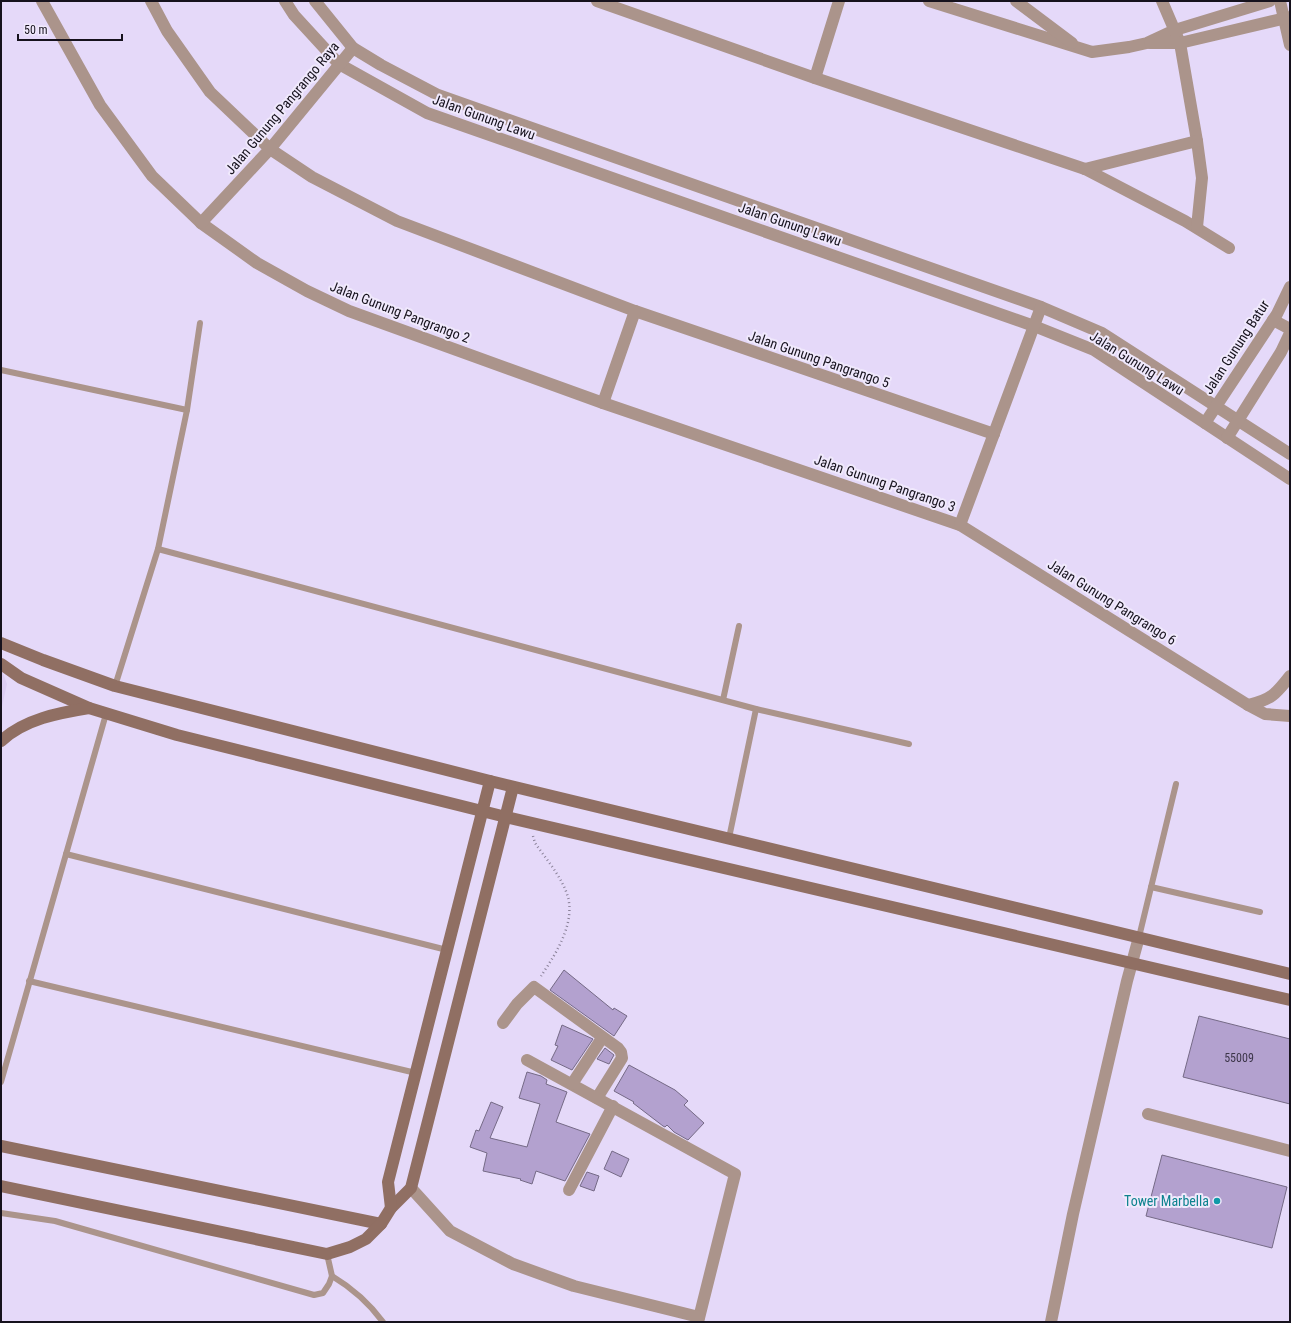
<svg xmlns="http://www.w3.org/2000/svg" width="1291" height="1323" viewBox="0 0 1291 1323" font-family="'Roboto Condensed',sans-serif">
<style>
.built{fill:#dccdf3}
.building{fill:#b3a1cf;stroke:#756a86}
.lines{fill:none;stroke-linecap:round;stroke-linejoin:round}
.path{stroke:#8a8198;stroke-width:2.5;stroke-dasharray:1 3;stroke-linecap:butt}
.lane{stroke:#ab948b;stroke-width:6}
.street{stroke:#ab948b;stroke-width:12}
.secondary{stroke:#906f63;stroke-width:12}
.culture-dot{fill:#0f9aa8;stroke:#f0e9fc;stroke-width:1.5}
.labels{text-anchor:middle;dominant-baseline:central;stroke-width:4;stroke-linejoin:round;paint-order:stroke}
.number-label{font-size:12px;fill:#3d364a}
.street-label{font-size:14px;fill:#16121d;stroke:#f0e9fc}
.culture-label{font-size:14px;fill:#0d838f;stroke:#f0e9fc;text-anchor:end}
</style>
<rect width="100%" height="100%" fill="#e5d9f9"/>
<!-- built -->
<path class="built" d="M1,668L7,684L1,711Z"/>
<!-- building -->
<g class="building">
<path d="M564,970L613,1010L614,1008L627,1016L614,1036L550,990Z"/>
<path d="M1199,1016L1290,1039V1104L1183,1077Z"/>
<path d="M562,1025L593,1039L572,1070L551,1060L558,1046L555,1045Z"/>
<path d="M605,1048L614,1055L609,1064L597,1059Z"/>
<path d="M629,1065L675,1090L688,1101L684,1105L704,1123L688,1140L674,1132L667,1125L665,1127L663,1126L633,1103L634,1102L614,1091Z"/>
<path d="M527,1072L541,1076L547,1080L546,1084L567,1092L556,1122L590,1134L565,1181L536,1171L532,1184L520,1180L521,1179L483,1171L487,1153L470,1147L476,1130L479,1131L491,1102L503,1107L490,1138L527,1147L540,1104L519,1098Z"/>
<path d="M612,1151L629,1159L621,1177L604,1169Z"/>
<path d="M1162,1155L1287,1187L1272,1248L1146,1216Z"/>
<path d="M587,1172L599,1176L594,1191L580,1186Z"/>
</g>
<g class="lines">
<!-- path -->
<path class="path" d="M533,836L535,843C546,859 562,877 568,897C575,925 555,955 541,976"/>
<!-- lane -->
<g class="lane">
<path d="M1,370L187,410"/>
<path d="M158,549L187,410L200,323"/>
<path d="M115,686L158,549L756,709L909,744"/>
<path d="M723,700L739,626"/>
<path d="M729,838L756,709"/>
<path d="M66,854L447,950"/>
<path d="M1151,887L1260,912"/>
<path d="M1139,937L1176,784"/>
<path d="M29,981L416,1073"/>
<path d="M1,1082L106,714"/>
<path d="M1,1213L55,1221L314,1295L323,1293L329,1284L332,1276"/>
<path d="M327,1254L332,1276C352,1288 369,1303 383,1322"/>
</g>
<!-- street -->
<g class="street">
<path d="M42,1L100,105L152,176L201,223L257,263L307,291L349,311L603,403L960,525L1248,705"/>
<path d="M151,1L167,31L210,92L270,149L312,177L397,221L635,311L994,434"/>
<path d="M285,1L294,15L339,64L427,113L1034,326L1094,350L1290,479"/>
<path d="M315,1L353,48L381,65L438,95L1041,307L1102,333L1290,454"/>
<path d="M597,1L815,78L1085,169L1185,221L1229,248"/>
<path d="M929,1L1092,52L1129,47L1147,43L1175,30L1270,1"/>
<path d="M1016,1L1072,43"/>
<path d="M1162,1L1180,43L1197,141L1202,178L1197,227"/>
<path d="M1280,1L1290,45"/>
<path d="M1150,43H1180L1290,17"/>
<path d="M815,78L839,1"/>
<path d="M1085,169L1197,141"/>
<path d="M201,223L270,149L353,48"/>
<path d="M1273,320L1290,329"/>
<path d="M603,403L635,311"/>
<path d="M1205,423L1277,314L1290,287"/>
<path d="M1227,438L1281,352L1290,333"/>
<path d="M960,525L1041,307"/>
<path d="M1290,676C1276,694 1271,700 1248,705L1265,714L1290,716"/>
<path d="M503,1023L517,1004L534,987L618,1048L621,1052L622,1058L597,1098"/>
<path d="M527,1060L735,1174L698,1322"/>
<path d="M572,1084L602,1038"/>
<path d="M1148,1114L1290,1151"/>
<path d="M411,1188L450,1231L513,1264L574,1286L699,1317"/>
<path d="M569,1190L613,1106"/>
<path d="M1051,1322L1073,1214L1127,981L1139,937"/>
</g>
<!-- secondary -->
<g class="secondary">
<path d="M1,643L43,660L115,686L490,781L1290,974"/>
<path d="M1,664L21,678L89,708L177,735L506,817L1290,1000"/>
<path d="M1,741C25,719 58,713 89,708"/>
<path d="M1,1146L381,1224"/>
<path d="M1,1186L327,1254L350,1247L366,1239L381,1224L391,1208L411,1188L513,787"/>
<path d="M391,1208L388,1182L490,781"/>
</g>
</g>
<!-- markers -->
<circle class="culture-dot" cx="1217" cy="1201" r="4"/>
<g class="labels">
<!-- number labels -->
<g class="number-label">
<text x="1239" y="1058">55009</text>
</g>
<!-- street labels -->
<g class="street-label">
<text transform="translate(282 108) rotate(-50)">Jalan Gunung Pangrango Raya</text>
<text transform="translate(484 117) rotate(20)">Jalan Gunung Lawu</text>
<text transform="translate(790 224) rotate(19)">Jalan Gunung Lawu</text>
<text transform="translate(400 312) rotate(21)">Jalan Gunung Pangrango 2</text>
<text transform="translate(1236 347) rotate(-57)">Jalan Gunung Batur</text>
<text transform="translate(819 359) rotate(19)">Jalan Gunung Pangrango 5</text>
<text transform="translate(1137 363) rotate(32)">Jalan Gunung Lawu</text>
<text transform="translate(885 483) rotate(19)">Jalan Gunung Pangrango 3</text>
<text transform="translate(1112 602) rotate(32)">Jalan Gunung Pangrango 6</text>
</g>
<!-- culture labels -->
<g class="culture-label">
<text x="1209" y="1201">Tower Marbella</text>
</g>
</g>
<!-- border -->
<rect width="1291" height="1323" fill="none" stroke="#16121d" stroke-width="4"/>
<!-- scale -->
<path d="M18 34v6h104v-6" fill="none" stroke="#16121d" stroke-width="2"/>
<text x="24" y="34" font-size="12" fill="#16121d" stroke="#f0e9fc" stroke-width="3" paint-order="stroke">50 m</text>
</svg>
